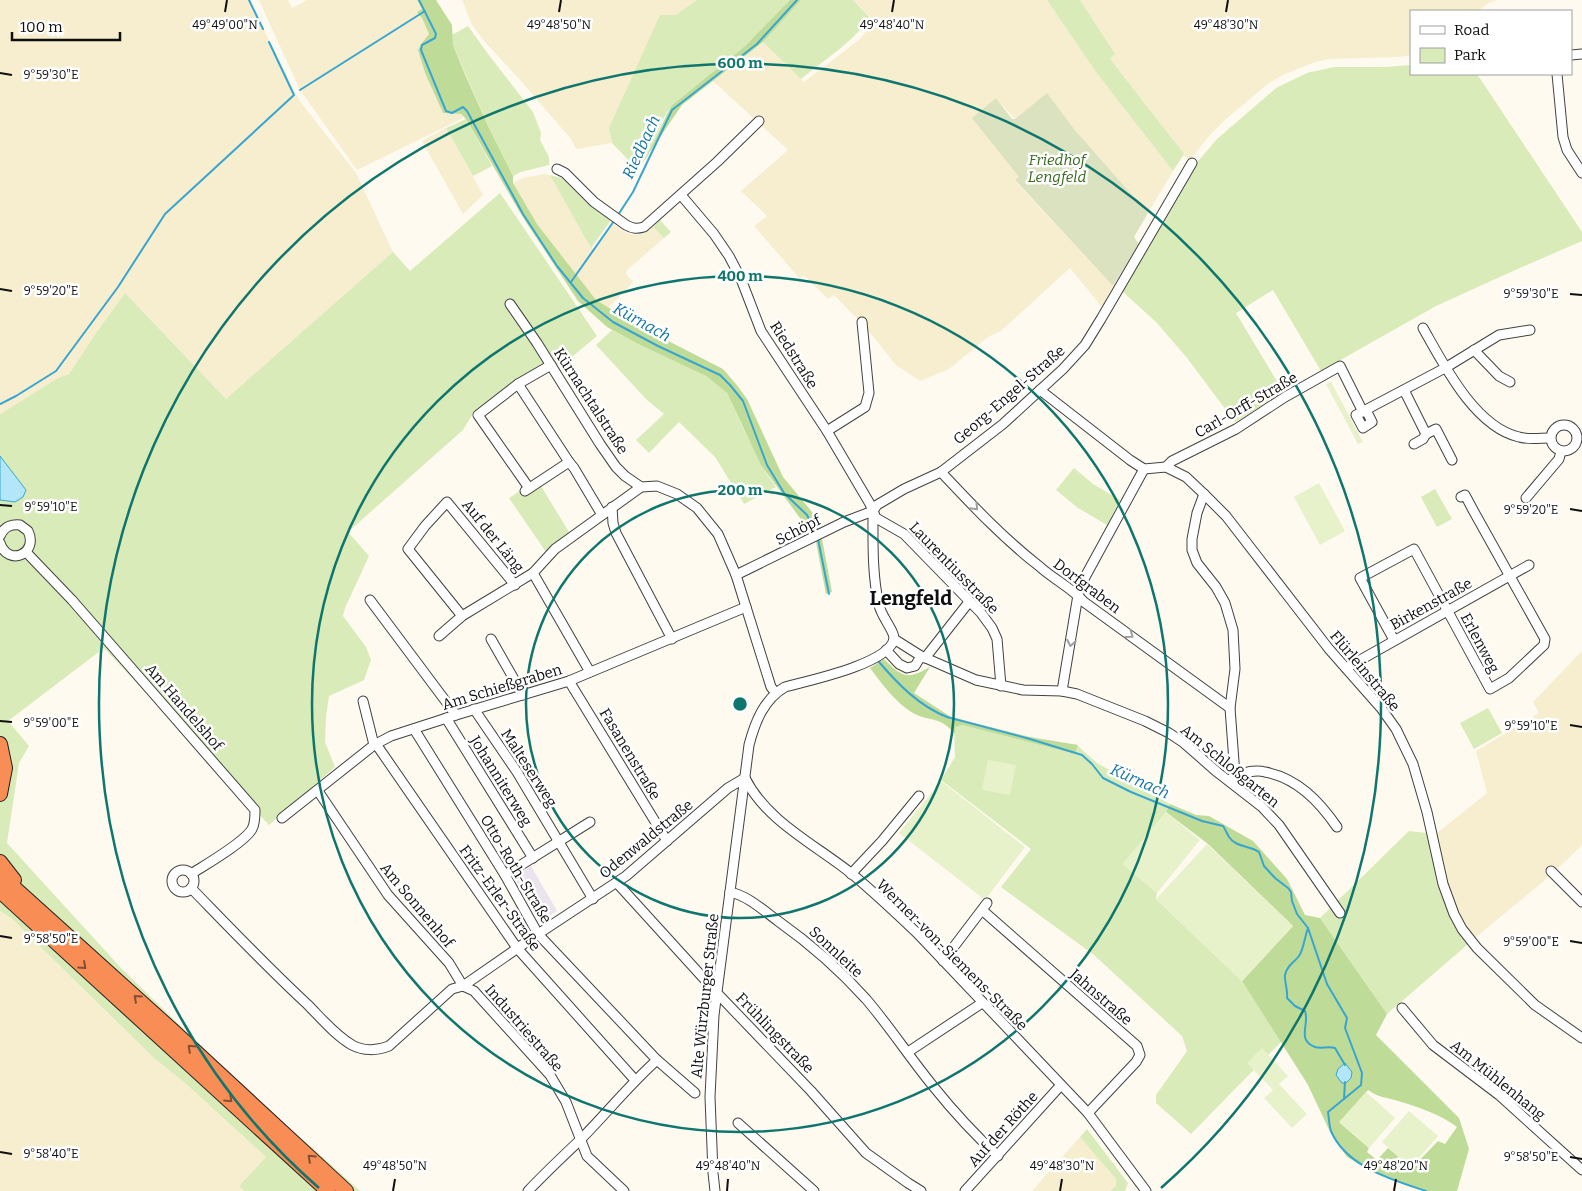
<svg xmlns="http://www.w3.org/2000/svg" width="1582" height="1191" viewBox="0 0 1582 1191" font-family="Bitter,serif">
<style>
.industrial{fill:#ebe3ed}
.farmland{fill:#f6eecf}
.green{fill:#d8ebb8}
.forest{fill:#bedc97;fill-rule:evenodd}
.cemetery{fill:#dbe2c0}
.pitch{fill:#e8f2ca}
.water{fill:#b3e6f8;stroke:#38a5d1}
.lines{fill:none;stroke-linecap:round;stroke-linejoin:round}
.stream{stroke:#38a5d1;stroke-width:2}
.minor-casing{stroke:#424242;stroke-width:11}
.highway-casing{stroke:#202020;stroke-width:16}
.minor{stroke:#fff;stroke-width:9}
.highway{stroke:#f88e55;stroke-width:14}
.oneway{stroke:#9f9f9f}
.oneway2{stroke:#844e32}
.ticks{fill:none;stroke:#0f0f0f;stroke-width:2}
.ring{fill:none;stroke:#0f766e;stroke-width:2.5}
.labels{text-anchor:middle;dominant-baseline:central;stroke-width:5;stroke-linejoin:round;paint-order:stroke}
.park-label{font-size:15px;font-style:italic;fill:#35691c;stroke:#fff}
.street-label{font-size:15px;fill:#0f0f0f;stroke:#fff}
.water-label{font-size:16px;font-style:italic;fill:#1475a4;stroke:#fff}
.district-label{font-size:20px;font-weight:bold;fill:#0f0f0f;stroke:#fff}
.ticks-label{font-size:12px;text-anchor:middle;fill:#0f0f0f;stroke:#fff;stroke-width:5;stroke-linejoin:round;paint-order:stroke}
.centre{fill:#0f766e;stroke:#fff;stroke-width:2.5}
.ring-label{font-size:15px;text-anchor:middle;font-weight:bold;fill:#0f766e;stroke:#fff;stroke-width:5;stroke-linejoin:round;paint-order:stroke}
</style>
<rect width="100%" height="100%" fill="#fffaf0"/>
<!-- industrial -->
<path class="industrial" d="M531,866L557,911L540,921L514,877Z"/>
<!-- farmland -->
<g class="farmland">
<path d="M0,0H249L299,100L356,173L393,252L226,399L125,293L96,333L69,374L58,378L0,414Z"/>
<path d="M259,0H288L292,8L307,0H417L422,9L418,12L422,18L429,34L421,44L418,50L425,73L443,113L461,114L463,118L357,170L300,90Z"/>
<path d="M462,0H766L609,128L612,143L576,149L571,139L521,81L485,42L472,25Z"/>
<path d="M853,0H1047L1096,72L1173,171L1148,213L1074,129L1047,94L1015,119L996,98L973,118L1019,177L1015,181L1113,286L1102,307L1070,268L1001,331L988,337L949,369L920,381L896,365L867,329L834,295L828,299L804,275L800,279L754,226L767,216L741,191L788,150L713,81L763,42L804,82L860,39L874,21Z"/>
<path d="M1080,0H1497L1488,3L1478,11H1411V55L1399,57L1330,59L1315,62L1283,75L1269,83L1226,119L1210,135L1189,161L1110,59L1115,54Z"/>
<path d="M446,128L483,195L463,214L422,141Z"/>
<path d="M544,174L550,175L594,251L613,224L627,233L636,235L645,233L653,227L664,238L627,270L626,274L633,282L608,308L596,300L566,262L537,224L513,183L523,178Z"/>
<path d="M1582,651V845L1550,876L1475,938L1459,913L1451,895L1436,834L1487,793L1476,751L1539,713L1533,702Z"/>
<path d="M0,911L11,918L154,1058L185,1083L266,1157L239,1186L244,1191H0Z"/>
<path d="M1080,1137L1116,1179V1186L1110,1191H1032Z"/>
</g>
<!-- green -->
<g class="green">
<path d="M697,0H790L745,46L671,106L664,117L648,156L637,169L612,143L609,128L660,15H676Z"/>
<path d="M801,0H853L870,18C852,43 825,59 801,79L763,42Z"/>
<path d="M1047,0H1080L1115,54L1110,59L1184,154L1173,171L1096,72Z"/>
<path d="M468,26L488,54L533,112L541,133L540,140L549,157V165L521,172L513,176L488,126L453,45L452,35Z"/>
<path d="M1411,65V74H1477L1582,232V241L1513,271L1436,306L1321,371L1273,290L1236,313L1284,393L1235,422L1187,358L1157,323L1122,291L1193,167L1217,139L1276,88L1307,73L1334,67H1385Z"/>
<path d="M466,119L492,166L473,176L446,128Z"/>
<path d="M550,175L562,178L586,202L611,220L591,248Z"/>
<path d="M500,193L597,336L561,366L548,363L505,388L472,415L463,430L348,532L369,556L345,608L343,616L366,647L371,660L364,680L329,696L326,717L325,742L335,767L269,825L104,648L8,721L29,746L19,763L7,843L121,968L276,1119L307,1143L360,1191H244L239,1186L266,1157L185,1083L154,1058L11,918L0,911V414L58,378L69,374L96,333L125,293L226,399L393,252L410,271Z"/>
<path d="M660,220L671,232L664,238L653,227Z"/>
<path d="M612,330L636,343L706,376L727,393L743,428L767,474L776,487L744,504L715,457L679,422L649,453L636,440L664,414L647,400L596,345Z"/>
<path d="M1074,468L1093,484L1120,500L1107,525L1078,508L1056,490Z"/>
<path d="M541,486L569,532L546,552L509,498L520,491L524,496Z"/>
<path d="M1435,489L1452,519L1437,527L1421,497Z"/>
<path d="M1488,708L1502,733L1474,749L1460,723Z"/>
<path d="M962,725L1075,754L1078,746L1097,763L1170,804L1166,812L1123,864L1157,893L1156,899L1242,981L1281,1042L1191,1134L1156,1103V1095L1187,1051L1182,1036L1094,955L1001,887L1031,849L941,780L955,757L954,726Z"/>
<path d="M1409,831L1436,834C1445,872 1451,906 1475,938L1387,1014L1320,918Z"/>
<path d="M1087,1129L1128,1183L1125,1191H1110L1116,1186V1179L1080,1137Z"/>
</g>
<!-- forest -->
<g class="forest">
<path d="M417,0H436L452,25L453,45L464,72L488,126L513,176V183L537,224L596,300L637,325L723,369L736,384L747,399L783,477L812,512L822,527V539L832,592L826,594L816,542L811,533L761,465L727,393L706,376L636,343L607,327L578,301L522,216L466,119L461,114L443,113L425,73L418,50L421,44L429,34L422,18L417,12L422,9Z"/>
<path d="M790,0H801L763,42L682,105L647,156L671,106L745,46Z"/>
<path d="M884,659C892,667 902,679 915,674C920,673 925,669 930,667L914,693L951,717L1030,737L1078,745L1075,754L962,725L955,727V734C940,717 935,722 917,715C899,707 882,684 870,668Z"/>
<path d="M1170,804L1196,815L1209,816L1253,841L1287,879L1305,915L1320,918L1387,1014L1376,1035L1459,1118L1469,1149L1457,1191H1425L1371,1171L1347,1157L1330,1132L1308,1085L1242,981L1293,926L1208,844L1166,812ZM1368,1090C1379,1098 1386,1097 1398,1101C1418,1107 1440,1114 1457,1127L1445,1144L1438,1141L1412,1168L1388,1148L1377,1160L1367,1152L1369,1148L1340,1123Z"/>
</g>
<!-- cemetery -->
<path class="cemetery" d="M1047,93L1074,129L1148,213L1134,237L1139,244L1113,286L1015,180L1019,177L972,118L996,98L1012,119H1015Z"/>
<!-- pitch -->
<g class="pitch">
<path d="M1331,382L1363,442L1358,444L1326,384Z"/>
<path d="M1319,483L1345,531L1320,545L1294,497Z"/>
<path d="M988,760L1016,765L1010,795L982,790Z"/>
<path d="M941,781L1025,847L985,900L899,833Z"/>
<path d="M1166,812L1200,840L1157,893L1123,864Z"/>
<path d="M1207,844L1293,926L1242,981L1156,899Z"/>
<path d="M1262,1048L1288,1076L1279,1084L1307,1114L1292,1128L1264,1098L1273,1090L1247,1063Z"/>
<path d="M1366,1092L1395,1118L1369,1148L1339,1122Z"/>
<path d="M1409,1111L1438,1136L1411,1167L1382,1142Z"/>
</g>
<!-- water -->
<g class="water">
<path d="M0,456L26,490L23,497L15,502L0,500Z"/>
<path d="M1345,1063L1352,1072L1351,1078L1345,1084L1341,1082L1336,1075L1338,1069Z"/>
</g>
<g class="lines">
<!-- stream -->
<g class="stream">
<path d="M249,0L263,29"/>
<path d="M419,0L436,34L435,38L422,45L421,50L446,111L452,113L463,107L467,111L523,214L557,266L583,298L613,322L658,346L720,375L730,385L743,401L767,465L784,493L807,515L816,532"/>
<path d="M300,90L425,11"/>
<path d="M618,215L633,192L672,110L757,44L797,0"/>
<path d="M571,282L614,221"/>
<path d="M0,404L16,396L56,371L118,287L165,214L294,95L269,42"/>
<path d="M818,539L829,594"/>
<path d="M879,662C898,684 919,706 947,717L1030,739L1082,755L1092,764L1103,778L1131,792L1202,821L1223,826C1226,830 1227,834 1229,837C1235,847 1251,846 1259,852L1264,866L1275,878L1288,888L1291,892L1292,901L1297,914L1308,928L1327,984L1347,1018L1345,1028L1362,1073L1361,1085L1328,1112C1329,1118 1329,1125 1331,1131C1346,1167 1393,1180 1426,1191"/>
<path d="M1308,928C1305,936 1303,951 1299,956C1294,963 1287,965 1285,975C1284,979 1288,991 1287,998L1295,1006L1305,1011C1310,1024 1296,1040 1315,1047C1321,1049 1328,1046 1335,1048L1345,1065"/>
<path d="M1344,1099L1345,1082"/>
</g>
<defs>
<g id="minor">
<path d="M1571,55L1582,54"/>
<path d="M1557,74L1563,137L1567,150L1582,173"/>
<path d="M557,169L565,173L594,202L626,225C633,229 637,229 644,227L717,162L759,121"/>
<path d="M681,195L714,234L729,256L741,279L761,331L827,431L870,504L876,518L904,534L981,613L992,628L997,639L1001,686"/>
<path d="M510,304L537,343L600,444L616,467L625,476L641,487L657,486L677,494L697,508L718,534L736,575L771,687L775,692"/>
<path d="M1423,328C1444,365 1475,427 1519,437C1529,440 1540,438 1550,438"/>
<path d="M1474,350L1499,376L1510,382"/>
<path d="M518,384L569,462L574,468L602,515"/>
<path d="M1040,390L1130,460L1144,469L1166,467L1186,477L1204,494L1226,516L1329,649L1381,708L1396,729L1413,764L1427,812L1443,884L1454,914L1462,929L1477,948L1535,1005L1582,1038"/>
<path d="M1404,390L1426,434L1436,429L1452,460"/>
<path d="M1366,410L1372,422L1363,428L1356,415L1445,368L1499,335L1530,330"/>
<circle cx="1564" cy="438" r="13"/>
<path d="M827,431L865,407L869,393L862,322"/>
<path d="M1414,444L1423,439L1426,434"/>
<path d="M1166,467L1172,461L1236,429L1285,397L1340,366L1363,412"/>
<path d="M941,472C972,505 1003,538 1039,566C1053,579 1072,588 1084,602L1230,708"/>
<path d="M529,488L478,415L518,384L551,365"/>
<path d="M525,491L569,462"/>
<path d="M1204,494L1197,513L1192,539V550L1197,563L1216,587L1225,603L1233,630L1235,669L1230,708L1235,775L1230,780"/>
<path d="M1526,498L1559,459L1561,451"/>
<path d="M612,507L613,523L616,533L672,639"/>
<path d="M873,511L877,505L904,489L941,472L1003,424L1063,369L1085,345L1101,319L1192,163"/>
<path d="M0,536C4,527 10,524 20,525L28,531C39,554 8,567 0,543"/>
<path d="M26,552L72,600L255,810C255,817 255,824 252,829C245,842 205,865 191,874"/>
<path d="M736,575L844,522L873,511"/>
<path d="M370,600L456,715"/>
<path d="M462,616L408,549L425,526L447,502L515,585"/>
<path d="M439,636L462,616L533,573"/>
<path d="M491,639L523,695"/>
<path d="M894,639L921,656L976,680L1023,690L1062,691L1077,694L1145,721L1169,733L1184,743L1217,772L1262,807L1279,825L1340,913"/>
<path d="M1394,640L1360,578L1414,549L1490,689L1509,678L1544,645L1545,639L1540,630L1473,510L1465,495L1461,497"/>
<path d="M886,650L899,664L907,668L915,666L921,656"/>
<path d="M925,658L969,602"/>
<path d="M1346,668L1529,565"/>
<path d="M590,672L533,573L555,549L641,487"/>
<path d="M569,681L667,841"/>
<path d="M1062,691L1078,595L1085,577L1144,469"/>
<path d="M363,701L374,745"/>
<path d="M474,709L517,772L593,899"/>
<path d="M446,718L533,858"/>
<path d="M414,729L505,875L538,934L657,1060L695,1093"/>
<path d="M376,744L517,948L635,1080"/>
<path d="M1235,775C1244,773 1255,769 1265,772C1297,778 1319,801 1337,827"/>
<path d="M745,778C766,821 816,845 852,874C875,893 896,913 917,933L1088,1113L1146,1191"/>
<path d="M318,791L388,895L449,963L463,986"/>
<path d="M282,818L374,745L391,736L456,715L569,681L746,607"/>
<circle cx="183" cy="881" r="11"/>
<path d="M1551,871L1582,902"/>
<path d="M851,874L882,841L919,796"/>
<path d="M505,875L590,822"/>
<path d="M617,883L717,993L811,1091L866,1153L908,1183L921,1191"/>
<path d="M191,888C229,927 267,967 307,1004C321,1018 335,1035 352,1045C363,1051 377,1051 389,1046L452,989L463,986L538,934L626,876L728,788L745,778"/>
<path d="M730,892C748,896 763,910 778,921C809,943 840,970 866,999C890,1027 910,1058 933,1086C953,1111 974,1134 998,1156"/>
<path d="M982,910L1137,1046L1140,1055L1136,1062L1088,1113"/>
<path d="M943,961L987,903"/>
<path d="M463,986L474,991L550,1075L566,1102L587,1156L624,1191"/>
<path d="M1402,1008L1433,1045L1499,1095L1582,1170"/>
<path d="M908,1052L982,1003"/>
<path d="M738,1123L814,1191"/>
<path d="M528,1191C545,1173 562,1157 580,1140C606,1114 629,1085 657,1060"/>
<path d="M715,1191L713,1173L710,1097L714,1015L749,745C755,722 764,699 785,687C807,681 889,664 894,639C895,632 881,616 879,605C872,575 873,542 873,511"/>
<path d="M965,1191L1061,1085"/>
</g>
<g id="highway">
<path d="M0,744L5,768L0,794"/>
<path d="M0,862L14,880"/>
<path d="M0,875L173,1031L346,1191"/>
<path d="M0,891L328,1191"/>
</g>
</defs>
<!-- minor casing -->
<use href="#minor" class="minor-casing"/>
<!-- highway casing -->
<use href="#highway" class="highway-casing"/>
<!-- minor -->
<use href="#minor" class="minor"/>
<!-- highway -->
<use href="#highway" class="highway"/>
</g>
<!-- one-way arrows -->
<defs><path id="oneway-chevron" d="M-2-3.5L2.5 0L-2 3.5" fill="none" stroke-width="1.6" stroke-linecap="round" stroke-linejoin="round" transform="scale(1.25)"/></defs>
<g class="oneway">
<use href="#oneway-chevron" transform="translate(975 507) rotate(46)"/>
<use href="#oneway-chevron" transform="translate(1130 635) rotate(36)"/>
<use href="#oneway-chevron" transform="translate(1071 643) rotate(100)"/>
</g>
<g class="oneway2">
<use href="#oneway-chevron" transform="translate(83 966) rotate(42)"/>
<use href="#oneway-chevron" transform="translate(137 998) rotate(-138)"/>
<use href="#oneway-chevron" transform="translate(191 1048) rotate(-137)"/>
<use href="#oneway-chevron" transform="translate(229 1099) rotate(43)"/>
<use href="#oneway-chevron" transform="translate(311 1158) rotate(-137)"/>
</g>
<!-- ticks -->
<path class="ticks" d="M225,12L227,0M559,12L561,0M892,12L894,0M1226,12L1228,0M0,73L12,75M0,289L12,291M1570,294L1582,295M0,505L12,506M1570,509L1582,511M0,721L12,722M1570,725L1582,727M0,936L12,938M1570,941L1582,943M0,1152L12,1154M1570,1157L1582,1159M393,1191L395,1179M727,1191L728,1179M1060,1191L1062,1179M1394,1191L1396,1179"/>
<!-- distance rings -->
<g class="ring">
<circle cx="740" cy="704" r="214"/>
<circle cx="740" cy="704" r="428"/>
<path d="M319 1188A641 641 0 1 1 1161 1188"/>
</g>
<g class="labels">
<!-- park labels -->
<g class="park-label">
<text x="1057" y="160">Friedhof<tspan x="1057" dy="17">Lengfeld</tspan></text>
</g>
<!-- street labels -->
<g class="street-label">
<text transform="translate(794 355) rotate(58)">Riedstraße</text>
<text transform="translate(1009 395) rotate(-41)">Georg-Engel-Straße</text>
<text transform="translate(591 401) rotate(57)">Kürnachtalstraße</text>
<text transform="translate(1246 405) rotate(-30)">Carl-Orff-Straße</text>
<text transform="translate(798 530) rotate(-27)">Schöpf</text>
<text transform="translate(493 536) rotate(51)">Auf der Läng</text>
<text transform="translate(954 568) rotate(46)">Laurentiusstraße</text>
<text transform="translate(1087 586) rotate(37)">Dorfgraben</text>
<text transform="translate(1431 604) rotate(-29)">Birkenstraße</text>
<text transform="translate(1480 643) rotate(62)">Erlenweg</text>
<text transform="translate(1365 671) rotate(50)">Flürleinstraße</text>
<text transform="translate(502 687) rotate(-17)">Am Schießgraben</text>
<text transform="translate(184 707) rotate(49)">Am Handelshof</text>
<text transform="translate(630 754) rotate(59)">Fasanenstraße</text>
<text transform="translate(1230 766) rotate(39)">Am Schloßgarten</text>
<text transform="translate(529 768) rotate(57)">Malteserweg</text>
<text transform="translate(501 781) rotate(58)">Johanniterweg</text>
<text transform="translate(646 839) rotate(-39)">Odenwaldstraße</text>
<text transform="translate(516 869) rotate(59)">Otto-Roth-Straße</text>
<text transform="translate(500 898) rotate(54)">Fritz-Erler-Straße</text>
<text transform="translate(417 905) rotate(50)">Am Sonnenhof</text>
<text transform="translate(836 952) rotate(43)">Sonnleite</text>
<text transform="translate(952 955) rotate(45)">Werner-von-Siemens-Straße</text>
<text transform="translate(705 996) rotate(-84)">Alte Würzburger Straße</text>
<text transform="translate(1101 997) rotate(41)">Jahnstraße</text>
<text transform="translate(524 1028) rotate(49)">Industriestraße</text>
<text transform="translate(775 1033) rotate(46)">Frühlingstraße</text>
<text transform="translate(1498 1080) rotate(39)">Am Mühlenhang</text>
<text transform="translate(1003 1129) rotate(-48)">Auf der Röthe</text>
</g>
<!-- water labels -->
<g class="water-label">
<text transform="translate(641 147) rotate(-65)">Riedbach</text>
<text transform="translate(642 322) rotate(29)">Kürnach</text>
<text transform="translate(1140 781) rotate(24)">Kürnach</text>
</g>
<!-- district labels -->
<g class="district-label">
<text x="911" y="598">Lengfeld</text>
</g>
</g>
<g class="ticks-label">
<text x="225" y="29">49°49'00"N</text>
<text x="559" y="29">49°48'50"N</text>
<text x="892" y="29">49°48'40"N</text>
<text x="1226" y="29">49°48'30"N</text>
<text x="51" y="79">9°59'30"E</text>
<text x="51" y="295">9°59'20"E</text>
<text x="1531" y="298">9°59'30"E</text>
<text x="51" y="511">9°59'10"E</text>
<text x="1531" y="514">9°59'20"E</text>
<text x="51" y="727">9°59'00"E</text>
<text x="1531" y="730">9°59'10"E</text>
<text x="51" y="943">9°58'50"E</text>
<text x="1531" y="946">9°59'00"E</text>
<text x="51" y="1158">9°58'40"E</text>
<text x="1531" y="1161">9°58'50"E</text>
<text x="395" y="1170">49°48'50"N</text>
<text x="728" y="1170">49°48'40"N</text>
<text x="1062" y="1170">49°48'30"N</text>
<text x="1396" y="1170">49°48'20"N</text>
</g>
<circle cx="740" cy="704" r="8" class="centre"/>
<g class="ring-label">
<text x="740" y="68">600 m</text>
<text x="740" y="281">400 m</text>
<text x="740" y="495">200 m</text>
</g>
<!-- legend -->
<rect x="1410" y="10" width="162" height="65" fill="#ffffff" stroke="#9f9f9f"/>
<rect x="1420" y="26" width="25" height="8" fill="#ffffff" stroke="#9f9f9f"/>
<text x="1454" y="35" font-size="15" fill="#0f0f0f">Road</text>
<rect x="1420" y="48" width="25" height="15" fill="#d8ebb8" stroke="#9f9f9f"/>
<text x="1454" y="60" font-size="15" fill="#0f0f0f">Park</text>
<!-- scale -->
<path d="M12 32v8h108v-8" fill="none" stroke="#0f0f0f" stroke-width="2.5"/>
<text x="20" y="32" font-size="15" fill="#0f0f0f" stroke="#ffffff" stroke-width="4" paint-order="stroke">100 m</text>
</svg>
